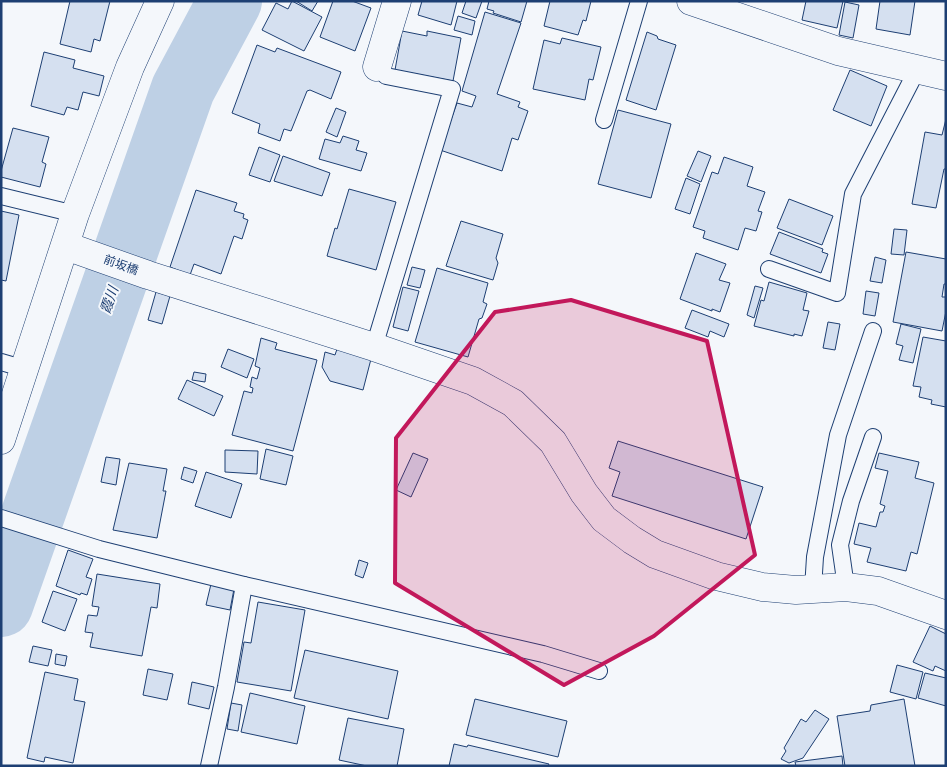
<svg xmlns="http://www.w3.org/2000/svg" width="947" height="767" viewBox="0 0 947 767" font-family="Helvetica,'Noto Sans JP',sans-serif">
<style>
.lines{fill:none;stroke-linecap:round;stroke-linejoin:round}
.river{stroke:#bed0e5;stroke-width:64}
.building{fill:#d5e0f0;stroke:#1d3f73}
.service-casing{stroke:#1d3f73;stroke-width:18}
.minor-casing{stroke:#1d3f73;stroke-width:29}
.tertiary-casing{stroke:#1d3f73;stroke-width:29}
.service{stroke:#f4f7fb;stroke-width:16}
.minor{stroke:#f4f7fb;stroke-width:28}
.tertiary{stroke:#f4f7fb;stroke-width:28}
.marked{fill:#c2185b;fill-opacity:0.2;stroke:#c2185b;stroke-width:4;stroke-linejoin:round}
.labels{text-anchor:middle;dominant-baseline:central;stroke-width:4;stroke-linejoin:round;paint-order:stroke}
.street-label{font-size:12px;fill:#1d3f73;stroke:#f4f7fb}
.water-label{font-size:14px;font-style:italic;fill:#1d3f73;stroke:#f4f7fb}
</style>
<rect width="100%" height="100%" fill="#f4f7fb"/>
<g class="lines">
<!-- river -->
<path class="river" d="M1,605L183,89L230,1"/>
</g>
<!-- building -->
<g class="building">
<path d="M70,1H110L100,41L94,39L91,52L60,44Z"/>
<path d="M292,1L322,17L304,51L262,30L276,3L288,9Z"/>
<path d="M296,1H318L312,11Z"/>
<path d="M333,1H352L371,8L355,51L320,37Z"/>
<path d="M422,1H457L451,25L418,15Z"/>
<path d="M466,1H482L476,18L462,13Z"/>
<path d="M489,1H527L521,22L493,13L494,11L487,9Z"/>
<path d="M550,1H591L586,21L583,20L578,35L544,26Z"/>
<path d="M806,1H843L837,28L802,20Z"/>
<path d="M880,1H915L910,35L876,29Z"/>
<path d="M845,2L859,5L853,38L839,35Z"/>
<path d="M485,12L521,23L497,94L520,102L518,107L528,111L518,140L512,138L502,171L440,150L457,103L472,107L476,96L462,91Z"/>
<path d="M458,16L475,21L472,35L454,30Z"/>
<path d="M402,31L427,36V31L461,38L453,81L395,70Z"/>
<path d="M647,32L657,36L658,39L676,45L656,110L626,100Z"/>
<path d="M562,38L601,47L593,80L589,79L585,100L533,89L544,40L560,44Z"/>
<path d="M257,45L275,52L277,48L341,72L331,99L310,90L307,91L291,131L284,129L280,141L258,133L260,124L232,113Z"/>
<path d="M44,52L75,60L73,68L104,76L99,96L83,92L78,110L67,107L64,115L31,106Z"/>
<path d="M850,70L887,86L871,126L833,110Z"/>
<path d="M336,108L346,112L337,137L326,132Z"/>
<path d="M618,110L671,124L651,198L598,184Z"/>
<path d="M946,119V169H944L936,208L912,204L925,132L942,135Z"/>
<path d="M13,128L49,137L42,162L46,164L40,187L1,177V171Z"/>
<path d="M343,136L359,141L356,150L367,153L361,171L319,159L325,139L340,143Z"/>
<path d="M259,147L280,155L270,182L249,175Z"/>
<path d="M698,151L711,156L701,182L687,176Z"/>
<path d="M283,156L330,173L322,196L274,181Z"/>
<path d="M724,157L753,167L747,186L765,192L758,211L762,212L756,231L745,228L738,250L703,238L705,231L693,227L712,172L718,174Z"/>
<path d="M686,178L700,184L690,214L675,209Z"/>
<path d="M349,189L396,202L376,270L327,256L335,228L337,229Z"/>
<path d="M196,190L237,203L234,211L244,214L243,218L248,220L242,239L234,236L221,274L194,264L190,275L170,267Z"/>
<path d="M789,199L833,216L822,245L777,228Z"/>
<path d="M1,211L19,215L6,281L1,280Z"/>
<path d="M461,221L503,234L496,258L498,263L493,280L446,266Z"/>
<path d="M894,229L907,230L904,255L891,254Z"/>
<path d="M779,232L823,249L822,252L828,254L821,273L770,254Z"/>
<path d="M906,252L946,259V284H944L942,297H946V311L942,331L893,322Z"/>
<path d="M696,253L726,264L719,280L730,283L720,312L712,309V311L680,299Z"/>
<path d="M875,257L886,260L882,283L870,281Z"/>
<path d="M412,267L425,270L420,288L407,285Z"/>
<path d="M437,268L488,283L483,302L487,304L482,318L479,319L468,357L415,342Z"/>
<path d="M769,282L807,293L803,310L809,311L802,336L794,334V336L754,326L761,300L764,301Z"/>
<path d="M755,286L763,288L754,318L747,315Z"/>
<path d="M403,287L419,291L408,331L393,327Z"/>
<path d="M866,291L879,293L875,316L863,314Z"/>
<path d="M156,292L170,296L162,324L148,320Z"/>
<path d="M692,310L729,324L724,337L710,331L708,337L685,328Z"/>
<path d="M828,322L840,324L835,350L823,348Z"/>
<path d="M901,324L921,329L913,363L899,360L903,346L896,344Z"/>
<path d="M923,337L946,341V407L931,404L932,400L919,397L921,387L913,386Z"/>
<path d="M261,338L277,343L275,349L317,360L293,451L232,435L244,391L252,393L253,388L250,387L252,377L257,379L260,368L255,366Z"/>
<path d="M228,349L254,359L247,378L221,367Z"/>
<path d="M337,349L371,359L363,390L330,381L322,367L325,352L335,355Z"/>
<path d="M194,372L206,374L205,382L192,380Z"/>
<path d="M187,380L223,396L214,416L178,399Z"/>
<path d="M618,441L763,487L746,539L612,496L620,472L609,468Z"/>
<path d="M266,449L293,456L286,485L260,479Z"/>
<path d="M225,450L258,451L257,474L225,472Z"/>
<path d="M413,453L428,459L411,497L396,490Z"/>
<path d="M879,453L919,462L915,478L934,483L917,554L911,552L906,571L867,562L871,548L854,544L859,523L876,527L880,512H883L885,506L880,504L888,471L875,468Z"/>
<path d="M106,457L120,459L116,485L101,482Z"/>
<path d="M129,463L167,469L163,491H166L157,538L113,530Z"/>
<path d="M184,467L197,471L193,483L181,479Z"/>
<path d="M206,472L242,484L231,518L195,506Z"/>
<path d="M68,550L93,559L86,577L92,579L87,595L81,593L80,595L56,586Z"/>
<path d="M359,560L368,563L363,578L355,575Z"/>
<path d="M97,574L160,584L157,608L151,607L142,656L90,647L93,633L85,632L88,615L97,616L99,607L92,606Z"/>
<path d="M211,584L234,589L230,610L206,605Z"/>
<path d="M53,591L77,599L65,631L42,622Z"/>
<path d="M258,602L305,610L291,691L237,682L244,642L251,643Z"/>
<path d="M930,626L946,634V671L935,666L933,671L913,662Z"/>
<path d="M33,646L52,650L48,666L29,662Z"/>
<path d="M305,650L398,671L388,719L294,698Z"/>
<path d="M56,654L67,656L65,666L55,664Z"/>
<path d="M897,665L923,672L916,699L890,692Z"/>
<path d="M148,669L173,674L167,700L143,695Z"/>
<path d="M45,672L78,679L74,700L85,702L73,763L45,757L44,762L27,758Z"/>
<path d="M925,673L946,678V706L918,698Z"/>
<path d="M192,682L214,687L209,709L188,704Z"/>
<path d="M250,693L305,706L297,744L241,732Z"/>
<path d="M475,699L567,721L558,757L466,735Z"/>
<path d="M904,699L915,766H845L837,716L870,711L871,705Z"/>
<path d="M231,703L242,705L238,731L227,729Z"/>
<path d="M815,710L829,719L803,758L789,763L781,759L786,751L784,748L801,719L806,722Z"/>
<path d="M348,718L404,729L397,766H367L339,760Z"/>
<path d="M454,744L467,747L468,745L549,764L548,766H449Z"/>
<path d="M842,756L843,766H796L795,762Z"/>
</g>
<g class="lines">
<defs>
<g id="service">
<path d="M604,120L639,1"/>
<path d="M1,196L75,214"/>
<path d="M769,269L837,293L853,194L917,70"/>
<path d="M374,347L452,89L386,76L377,67"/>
<path d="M1,362L25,369"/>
<path d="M1,518L99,549L244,585L226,687L209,766"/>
<path d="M244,585L543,654L599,671"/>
<path d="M846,587L840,545L851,501L873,437"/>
<path d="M813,589L815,557L838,435L873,331"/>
</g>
<g id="minor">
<path d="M691,1L838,51L946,76"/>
<path d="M377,67L397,1"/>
<path d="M66,246L148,275L374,347L473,381L513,403L553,442L584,493L604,519L632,540L655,554L716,576L762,587L796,590L846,587L878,591L946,615"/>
</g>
<path id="tertiary" d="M1,440L75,214L130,67L160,1"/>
</defs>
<!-- service casing -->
<use href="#service" class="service-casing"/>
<!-- minor casing -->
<use href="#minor" class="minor-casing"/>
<!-- tertiary casing -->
<use href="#tertiary" class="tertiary-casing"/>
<!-- service -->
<use href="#service" class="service"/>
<!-- minor -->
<use href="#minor" class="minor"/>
<!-- tertiary -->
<use href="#tertiary" class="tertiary"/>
</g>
<!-- marked area -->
<path class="marked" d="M571,300L707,341L755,555L654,636L564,685L395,583L396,438L495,312Z"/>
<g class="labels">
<!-- street labels -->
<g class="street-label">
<text transform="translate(121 265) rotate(20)">前坂橋</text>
</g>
<!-- water labels -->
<g class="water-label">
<text transform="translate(109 300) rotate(-71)">霞川</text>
</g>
</g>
<!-- border -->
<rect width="947" height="767" fill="none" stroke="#1d3f73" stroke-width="5"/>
</svg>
